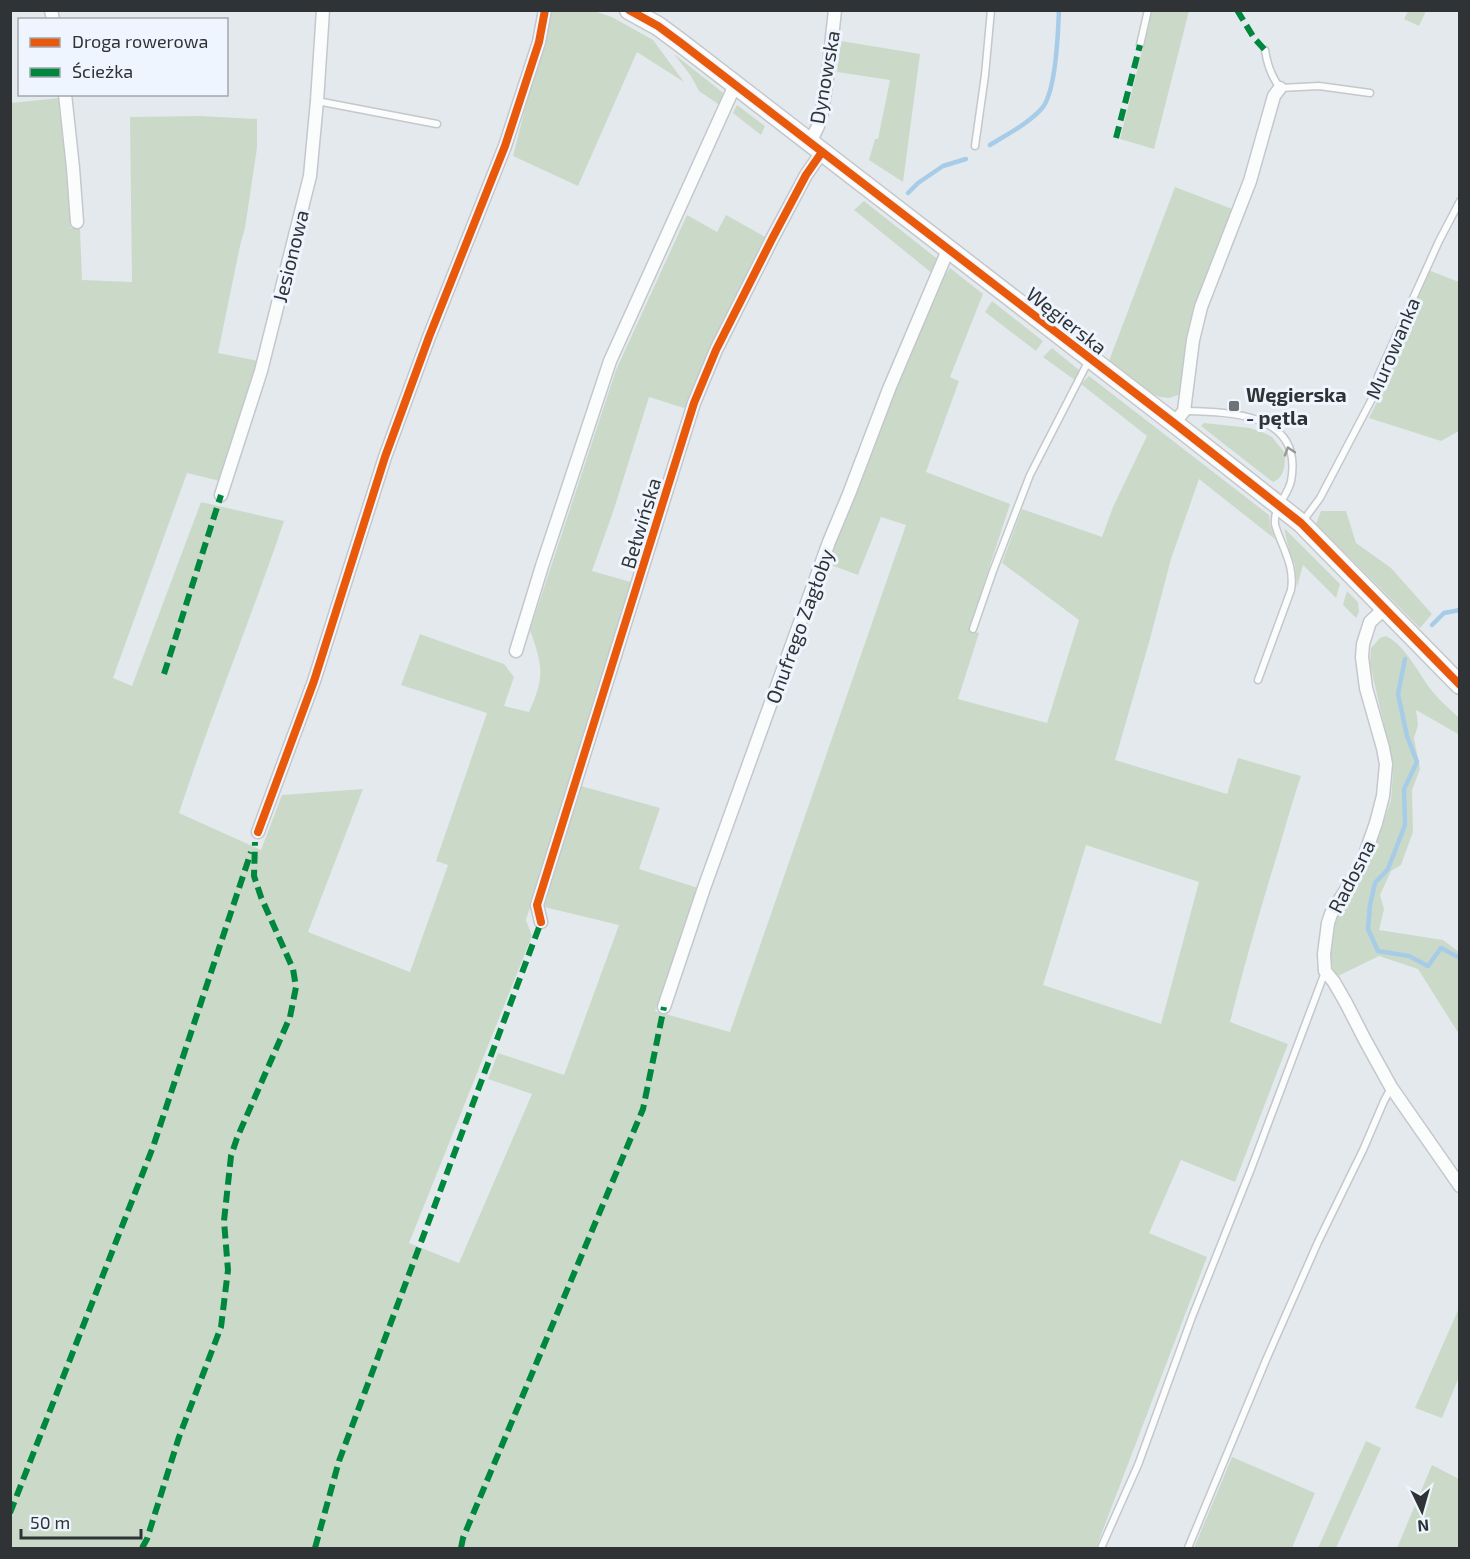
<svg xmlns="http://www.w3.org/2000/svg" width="1470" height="1559" viewBox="0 0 1470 1559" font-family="'Exo 2',sans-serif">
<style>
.green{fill:#cbdac8;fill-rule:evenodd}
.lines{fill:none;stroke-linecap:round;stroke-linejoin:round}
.stream{stroke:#a7cce8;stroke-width:4.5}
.service-casing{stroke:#c4c7cb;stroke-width:9}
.minor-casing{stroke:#c4c7cb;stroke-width:15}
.secondary-casing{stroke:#c4c7cb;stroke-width:21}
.service{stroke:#fbfcfc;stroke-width:6}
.minor{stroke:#fbfcfc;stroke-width:12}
.secondary{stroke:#fbfcfc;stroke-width:18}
.quiet{stroke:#00873e;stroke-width:6;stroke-dasharray:12 6;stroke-linecap:butt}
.cycleway-casing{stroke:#eef5fe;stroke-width:11}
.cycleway{stroke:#e8590c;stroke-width:8}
.oneway{stroke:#969899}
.poi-dot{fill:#6f7376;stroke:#eef5fe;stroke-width:2}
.labels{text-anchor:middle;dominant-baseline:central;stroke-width:6;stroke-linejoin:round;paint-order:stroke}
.street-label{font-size:20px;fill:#303336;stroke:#eef5fe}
.poi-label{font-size:20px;font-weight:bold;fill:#303336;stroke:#eef5fe;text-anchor:start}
</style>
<rect width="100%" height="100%" fill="#e4e9ee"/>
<!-- green -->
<g class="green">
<path d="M552,11H594L612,17L653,40L684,82L637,52L578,186L513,156L547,22Z"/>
<path d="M1152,11H1189L1154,149L1120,139Z"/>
<path d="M1408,11H1426L1419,26L1404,19Z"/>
<path d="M841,41L920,54L903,182L869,160L875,139H878L890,80L837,72Z"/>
<path d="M674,54L727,96L721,106L699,91L691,76Z"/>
<path d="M60,98L71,228H80L82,280L132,282L130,117L201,116L257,119V148L245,228L240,246L218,353L258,361L220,481L187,473L113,678L132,686L201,502L284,521C251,619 211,715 179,813L261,850L282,795L363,789L308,932L410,972L448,865L436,861L487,713L401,685L420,634L504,664L514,677L504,706L529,712C545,676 543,667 530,630L616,370L687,215L717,232L726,215L767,238L687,409L649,397L613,512L592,571L634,583L526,920L532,936L409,1243L459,1263L532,1094L488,1079L498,1053L564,1075L619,925L544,907L581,786L660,808L639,869L698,888L655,1011L730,1032L906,525L881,517L858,575L828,564L871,450L941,281L950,268L983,294L950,377L959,381L926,472L1010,504L969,630L979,633L958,699L1047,723L1079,620L1002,563L1022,509L1102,537L1113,507L1147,436L1081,384L1089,376L1269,515L1270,525L1275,539L1199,479L1171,559L1150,639L1115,760L1227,794L1238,758L1301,776C1292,802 1285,828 1277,855C1260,910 1244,966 1230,1022L1288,1044L1235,1182L1181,1160L1149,1233L1207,1257L1096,1548H11V103ZM1086,845L1199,882L1161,1024L1043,985Z"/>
<path d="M737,105L765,126L761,135L733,113Z"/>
<path d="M1175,187L1235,210L1194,309L1187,338L1189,349L1183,389L1178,395L1169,398L1160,397L1148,392L1109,361Z"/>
<path d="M864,201L940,261L933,274L854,210Z"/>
<path d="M1428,270L1459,282V431L1441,441L1369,418L1381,394V378Z"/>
<path d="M992,301L1043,341L1036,351L985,312Z"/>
<path d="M1052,348L1079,370L1076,381L1043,357Z"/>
<path d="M1204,423L1250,428L1262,432L1272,437L1285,453C1285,465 1285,477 1273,482L1269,479L1201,426Z"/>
<path d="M1321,511H1346L1356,543L1391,568L1432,614L1420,628L1316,524Z"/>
<path d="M1284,528L1340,584L1336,598L1303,565L1297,587L1295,565L1289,550Z"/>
<path d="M1347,591L1358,602L1359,612L1356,618L1343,605Z"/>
<path d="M1386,636C1405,645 1419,674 1432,691C1440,701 1450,709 1459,718L1460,735L1416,710L1418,725L1414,738L1420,769L1412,790L1413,832L1401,865L1391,871L1380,895L1384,909L1379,930L1443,940L1459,952V1034L1418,969L1379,956L1336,977L1331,963L1330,936L1334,918L1381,830L1391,800L1393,772L1389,747L1370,664L1371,648L1380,638Z"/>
<path d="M1459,1308V1377L1442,1418L1415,1408Z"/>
<path d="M1366,1441L1381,1448L1336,1548H1318Z"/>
<path d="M1232,1457L1315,1493L1292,1548H1194Z"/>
<path d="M1432,1465L1459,1479V1548H1397Z"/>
</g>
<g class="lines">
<!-- stream -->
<g class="stream">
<path d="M990,145C1006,135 1031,122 1043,107C1056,89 1058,34 1059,10"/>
<path d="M908,193L918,183L943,166L966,159"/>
<path d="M1432,625L1444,613L1460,610"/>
<path d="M1405,659L1398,694L1407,736L1417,762L1404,789L1405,825L1388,869L1375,883L1370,905L1368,929L1378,951L1409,956L1428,966L1441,948L1460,958"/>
</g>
<defs>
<g id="service">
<path d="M1140,45L1148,10"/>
<path d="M1265,50C1267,64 1271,76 1280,88L1319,86L1370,93"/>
<path d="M317,101L437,124"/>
<path d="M975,146L985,75L991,10"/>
<path d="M1184,411C1231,412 1304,413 1291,481C1288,496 1273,507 1275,524C1276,529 1279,536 1281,541C1288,558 1294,572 1291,590L1258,680"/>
<path d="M1303,521L1320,498L1374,395L1378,376L1439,241L1460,201"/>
<path d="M973,629L993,571L1030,475L1089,360"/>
<path d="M1101,1548L1138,1465L1192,1317L1251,1169L1325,972"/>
<path d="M1188,1548L1266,1360L1318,1242L1363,1150L1384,1101L1391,1088"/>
</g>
<g id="minor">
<path d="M51,10L53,20"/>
<path d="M65,94L73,168L77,222"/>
<path d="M810,143L818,126L822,112L829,65L835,10"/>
<path d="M1174,423L1184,411L1193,340L1201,307L1250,181L1274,96L1280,88"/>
<path d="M221,495L261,371L310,176L317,101L323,10"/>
<path d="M1384,609L1370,622L1363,644L1362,657L1366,688L1383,748L1386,764L1383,796L1376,823L1364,857L1357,872L1331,914L1328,923L1324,954L1325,971L1334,982L1346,1003L1365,1040L1391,1087L1460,1186"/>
<path d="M516,651L542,566L610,361L735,85"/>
<path d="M258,832L314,681L385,457L429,337L505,146L539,42L545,10"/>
<path d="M541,922L537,905L694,403L716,350L772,239L806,175L822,152"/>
<path d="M664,1007L704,888L829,542L849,494L889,389L948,250"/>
</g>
<path id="secondary" d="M629,10L658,26L681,43L1174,423L1301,523L1460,685"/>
</defs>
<!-- service casing -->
<use href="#service" class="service-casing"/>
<!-- minor casing -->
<use href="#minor" class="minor-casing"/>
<!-- secondary casing -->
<use href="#secondary" class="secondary-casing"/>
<!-- service -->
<use href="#service" class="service"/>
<!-- minor -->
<use href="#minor" class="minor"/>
<!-- secondary -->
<use href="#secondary" class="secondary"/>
<!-- quiet -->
<g class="quiet">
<path d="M1237,10L1254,38L1265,50"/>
<path d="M1116,138L1140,45"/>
<path d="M164,674L221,495"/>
<path d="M10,1513L153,1147L251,852"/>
<path d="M142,1548L147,1539L179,1437L221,1327L228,1270L224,1221L231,1156L237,1138L290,1017L296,987L293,969L261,897L254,876L255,842"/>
<path d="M315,1548L339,1461L541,922"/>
<path d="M461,1548L463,1538L643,1109L664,1007"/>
</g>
<defs>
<g id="cycleway">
<path d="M629,10L658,26L681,43L1174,423L1301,523L1460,685"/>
<path d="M258,832L314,681L385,457L429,337L505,146L539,42L545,10"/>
<path d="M541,922L537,905L694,403L716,350L772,239L806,175L822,152"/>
</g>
</defs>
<!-- cycleway casing -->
<use href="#cycleway" class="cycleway-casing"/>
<!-- cycleway -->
<use href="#cycleway" class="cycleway"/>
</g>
<!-- one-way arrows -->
<defs><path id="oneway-chevron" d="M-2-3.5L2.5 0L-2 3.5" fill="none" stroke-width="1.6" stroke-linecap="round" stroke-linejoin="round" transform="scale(1.5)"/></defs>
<use class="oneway" href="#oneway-chevron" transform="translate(1289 451) rotate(-108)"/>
<!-- markers -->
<rect class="poi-dot" x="1228" y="400" width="12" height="12" rx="3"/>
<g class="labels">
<!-- street labels -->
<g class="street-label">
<text transform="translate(824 77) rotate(-80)">Dynowska</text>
<text transform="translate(290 256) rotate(-76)">Jesionowa</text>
<text transform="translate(1067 320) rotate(38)">Węgierska</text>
<text transform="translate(1392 348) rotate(-67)">Murowanka</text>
<text transform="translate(640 523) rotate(-73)">Bełwińska</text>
<text transform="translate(799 626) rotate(-70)">Onufrego Zagłoby</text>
<text transform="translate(1351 876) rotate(-63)">Radosna</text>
</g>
<!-- poi labels -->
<g class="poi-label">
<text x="1246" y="394">Węgierska<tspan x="1246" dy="23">- pętla</tspan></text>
</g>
</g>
<!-- border -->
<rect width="1470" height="1559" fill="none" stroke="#303336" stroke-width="24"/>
<!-- legend -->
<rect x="18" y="18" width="210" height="78" fill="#eef5fe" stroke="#a2a7ae" stroke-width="1.5"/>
<rect x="30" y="38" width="30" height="9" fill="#e8590c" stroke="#a2a7ae" stroke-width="1.5"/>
<text x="72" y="48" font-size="18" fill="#303336">Droga rowerowa</text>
<rect x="30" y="68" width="30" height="9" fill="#00873e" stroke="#a2a7ae" stroke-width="1.5"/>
<text x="72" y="78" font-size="18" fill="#303336">Ścieżka</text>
<!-- north arrow -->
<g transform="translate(1422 1511) rotate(175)" stroke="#eef5fe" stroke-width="4.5" paint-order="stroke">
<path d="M0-4.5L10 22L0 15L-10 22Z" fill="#303336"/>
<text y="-9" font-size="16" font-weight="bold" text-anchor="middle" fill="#303336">N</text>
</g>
<!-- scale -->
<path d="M21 1529v9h120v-9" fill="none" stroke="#303336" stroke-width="3"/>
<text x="30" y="1529" font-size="18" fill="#303336" stroke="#eef5fe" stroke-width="4.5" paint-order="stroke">50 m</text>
</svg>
